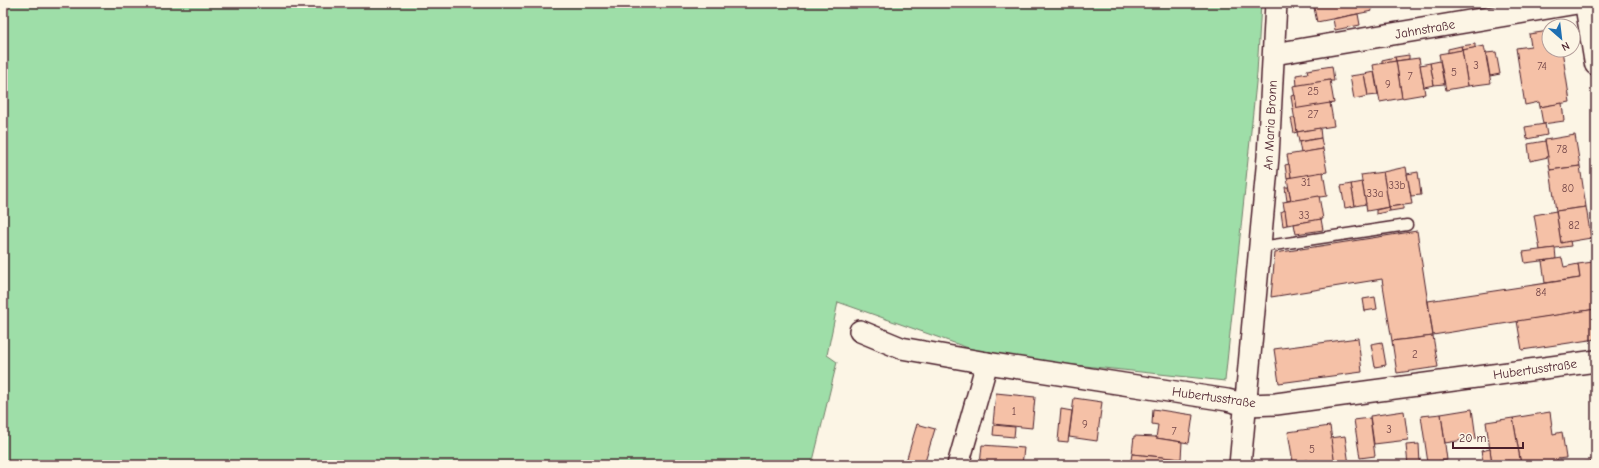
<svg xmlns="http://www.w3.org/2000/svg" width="1599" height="468" viewBox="0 0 1599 468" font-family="'Comic Neue',sans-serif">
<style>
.green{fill:#9edea8;stroke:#747e6a}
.building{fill:#f5c1a7;stroke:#4a1f2b}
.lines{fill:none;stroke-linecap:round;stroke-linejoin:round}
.service-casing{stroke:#4a1f2b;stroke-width:13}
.minor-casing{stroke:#4a1f2b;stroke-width:24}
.secondary-casing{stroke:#4a1f2b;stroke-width:25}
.service{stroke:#fcf5e5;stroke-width:10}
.minor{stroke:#fcf5e5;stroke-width:21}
.secondary{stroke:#fcf5e5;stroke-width:22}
.labels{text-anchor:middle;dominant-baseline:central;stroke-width:4;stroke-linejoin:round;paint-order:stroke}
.number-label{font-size:11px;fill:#75484a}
.street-label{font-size:13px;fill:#4a1f2b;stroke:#fcf5e5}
</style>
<rect width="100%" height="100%" fill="#fcf5e5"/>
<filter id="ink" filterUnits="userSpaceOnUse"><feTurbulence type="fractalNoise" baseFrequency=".025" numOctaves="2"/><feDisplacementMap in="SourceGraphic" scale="8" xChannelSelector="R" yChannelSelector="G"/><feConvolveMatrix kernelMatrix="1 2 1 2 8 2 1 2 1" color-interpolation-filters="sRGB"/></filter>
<g filter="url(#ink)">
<!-- green -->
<path class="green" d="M3,3H1261L1257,73L1225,381L991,356L838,302L827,355L837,362L812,465H3Z"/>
<!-- building -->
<g class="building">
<path d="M1313,3H1370L1372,11L1317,22Z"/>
<path d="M1358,14L1360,25L1335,30L1333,19Z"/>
<path d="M1549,31V50H1562L1570,102L1540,107L1539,102L1525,105L1516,48L1531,46L1529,34Z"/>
<path d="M1475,44V48L1462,50L1461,46Z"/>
<path d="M1461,46L1462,50L1448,53V49Z"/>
<path d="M1484,46L1491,83L1468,86L1462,50Z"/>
<path d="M1462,50L1468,86L1446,90L1439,54Z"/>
<path d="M1496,52L1500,74L1490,76L1486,53Z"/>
<path d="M1409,55V59L1396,61L1395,57Z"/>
<path d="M1395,57L1396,61L1382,64V60Z"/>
<path d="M1419,58L1425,94L1402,98L1396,61Z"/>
<path d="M1396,61L1402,98L1380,102L1373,65Z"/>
<path d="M1440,61L1444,84L1434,85L1430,63Z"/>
<path d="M1430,63L1434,85L1424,87L1420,65Z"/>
<path d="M1332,66L1334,81H1330V80L1297,86L1296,75L1308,73L1307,70Z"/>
<path d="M1374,72L1378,95L1368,96L1364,74Z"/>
<path d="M1364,74L1368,96L1354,99L1350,76Z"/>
<path d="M1330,80L1334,103L1297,109L1293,86Z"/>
<path d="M1295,95L1297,109H1293L1291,96Z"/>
<path d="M1330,103L1334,126L1297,132L1293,109Z"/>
<path d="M1562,103L1564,121L1543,124L1540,107Z"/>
<path d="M1291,118H1295L1297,132L1294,133Z"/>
<path d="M1545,124L1547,135L1527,139L1525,127Z"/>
<path d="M1320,128L1321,138L1299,142L1297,132Z"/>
<path d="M1575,135L1580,166L1550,170L1545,140Z"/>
<path d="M1321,138L1323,149L1301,153L1299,142Z"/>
<path d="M1545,141L1548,157L1530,161L1528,144Z"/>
<path d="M1323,149L1327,172L1291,178L1287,155Z"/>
<path d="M1289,164L1291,177L1287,178L1285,165Z"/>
<path d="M1580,166L1586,207L1556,211L1550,170Z"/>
<path d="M1406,167L1412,204L1389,207L1383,172Z"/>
<path d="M1323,172L1327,196L1291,201L1287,178Z"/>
<path d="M1383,172L1389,207L1367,211L1361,175Z"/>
<path d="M1418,172L1421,195L1411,196L1407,174Z"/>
<path d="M1362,182L1366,204L1355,206L1351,184Z"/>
<path d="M1351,184L1355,206L1345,208L1341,186Z"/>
<path d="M1285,187H1288L1291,200L1287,201Z"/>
<path d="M1319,196L1323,219L1287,225L1283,202Z"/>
<path d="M1403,205V209L1390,211L1389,207Z"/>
<path d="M1389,207L1390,211L1376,214V210Z"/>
<path d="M1586,207L1591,238L1561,243L1556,211Z"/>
<path d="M1285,210L1287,225L1283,226L1281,212Z"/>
<path d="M1556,211L1561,243L1570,241L1571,246L1540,250L1534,215Z"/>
<path d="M1321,219L1323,230L1296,234L1294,224Z"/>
<path d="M1417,231L1433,336L1392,341L1382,279L1271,297L1275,253Z"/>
<path d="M1555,248L1556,259L1525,263L1523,252Z"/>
<path d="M1562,258L1564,267L1578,264L1580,278L1545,283L1542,261Z"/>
<path d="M1593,262L1596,282V309L1433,335L1428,301L1580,278L1578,264Z"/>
<path d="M1375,297L1377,309L1365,311L1363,299Z"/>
<path d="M1596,309V339L1522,350L1517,321Z"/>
<path d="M1433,336L1438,367L1397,373L1392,341Z"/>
<path d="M1358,338L1362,372L1279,383L1274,349Z"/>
<path d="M1382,342L1386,365L1375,367L1371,344Z"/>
<path d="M996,393L1035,397L1032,428L993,424Z"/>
<path d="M1074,398L1102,402L1097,441L1069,437Z"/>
<path d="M1061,409L1072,411L1068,442L1058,441Z"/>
<path d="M1153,409L1193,415L1189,443L1156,438L1158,425L1152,424Z"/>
<path d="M1472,409L1476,438L1445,443L1441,414Z"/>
<path d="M1404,411L1408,440L1374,444L1370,416Z"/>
<path d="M1550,412L1553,434L1562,432L1566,458L1557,459L1558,465H1521L1513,418Z"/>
<path d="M1441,414L1447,460L1428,463L1421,416Z"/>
<path d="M1370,418L1375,456L1360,458L1354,420Z"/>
<path d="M1513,418L1521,465H1509V461L1492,464L1486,422Z"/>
<path d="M917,424L935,429L924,465H905Z"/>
<path d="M994,425L1015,427L1014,437L993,435Z"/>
<path d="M1330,426L1335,462L1310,465H1309L1308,460L1293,462L1288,432Z"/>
<path d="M1134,436L1156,437V438L1182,442L1181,459L1132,454Z"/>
<path d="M1345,436L1349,465H1335L1331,438Z"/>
<path d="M1419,444L1420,464L1408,465L1406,445Z"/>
<path d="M982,445L1024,448L1022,465H980Z"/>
<path d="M1490,449L1492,464L1484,465L1481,451Z"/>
<path d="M1132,454L1181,459L1180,465H1130Z"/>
<path d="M1509,461V465H1493L1492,464Z"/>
<path d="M1594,461L1595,465H1566Z"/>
</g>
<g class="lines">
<defs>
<path id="service" d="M1261,247L1407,225"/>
<g id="minor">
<path d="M1274,54L1577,3"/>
<path d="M860,331L901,348L987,363L1227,400L1247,405L1276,404L1596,361"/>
<path d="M958,465L987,363"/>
<path d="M1240,465L1268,157L1276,3"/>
</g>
<path id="secondary" d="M1586,3L1596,64"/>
</defs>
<!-- service casing -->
<use href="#service" class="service-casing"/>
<!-- minor casing -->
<use href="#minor" class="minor-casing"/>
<!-- secondary casing -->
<use href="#secondary" class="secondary-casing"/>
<!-- service -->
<use href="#service" class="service"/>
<!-- minor -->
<use href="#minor" class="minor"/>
<!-- secondary -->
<use href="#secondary" class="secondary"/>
</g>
</g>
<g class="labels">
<!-- number labels -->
<g class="number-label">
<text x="1476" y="65">3</text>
<text x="1542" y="66">74</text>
<text x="1454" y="72">5</text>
<text x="1410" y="76">7</text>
<text x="1388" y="84">9</text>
<text x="1313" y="91">25</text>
<text x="1313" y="114">27</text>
<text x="1562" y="149">78</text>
<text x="1306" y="182">31</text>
<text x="1397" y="185">33b</text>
<text x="1568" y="188">80</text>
<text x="1375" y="193">33a</text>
<text x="1304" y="215">33</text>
<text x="1574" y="225">82</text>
<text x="1541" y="292">84</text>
<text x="1415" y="354">2</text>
<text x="1014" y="411">1</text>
<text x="1085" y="424">9</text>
<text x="1389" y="429">3</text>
<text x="1174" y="431">7</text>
<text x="1312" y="449">5</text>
</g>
<!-- street labels -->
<g class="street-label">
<text transform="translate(1425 29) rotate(-10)">Jahnstraße</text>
<text transform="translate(1270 125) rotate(-87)">An Maria Bronn</text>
<text transform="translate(1535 369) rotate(-8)">Hubertusstraße</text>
<text transform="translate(1214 397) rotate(8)">Hubertusstraße</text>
</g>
</g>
<!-- margin -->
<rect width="1599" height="468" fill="none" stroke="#fcf5e5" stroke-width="16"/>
<rect x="8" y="8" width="1583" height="452" fill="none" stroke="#4a1f2b" stroke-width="1.5" filter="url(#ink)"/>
<!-- north arrow -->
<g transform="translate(1561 38) rotate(152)"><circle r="19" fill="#fcf5e5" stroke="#b59f9b"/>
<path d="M0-3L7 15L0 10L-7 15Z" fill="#1f6fb2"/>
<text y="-6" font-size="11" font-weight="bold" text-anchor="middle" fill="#4a1f2b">N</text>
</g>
<!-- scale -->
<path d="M1453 442v6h70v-6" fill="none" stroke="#4a1f2b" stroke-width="2"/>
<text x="1459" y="442" font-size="12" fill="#4a1f2b" stroke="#fcf5e5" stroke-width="3" paint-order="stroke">20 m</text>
</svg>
